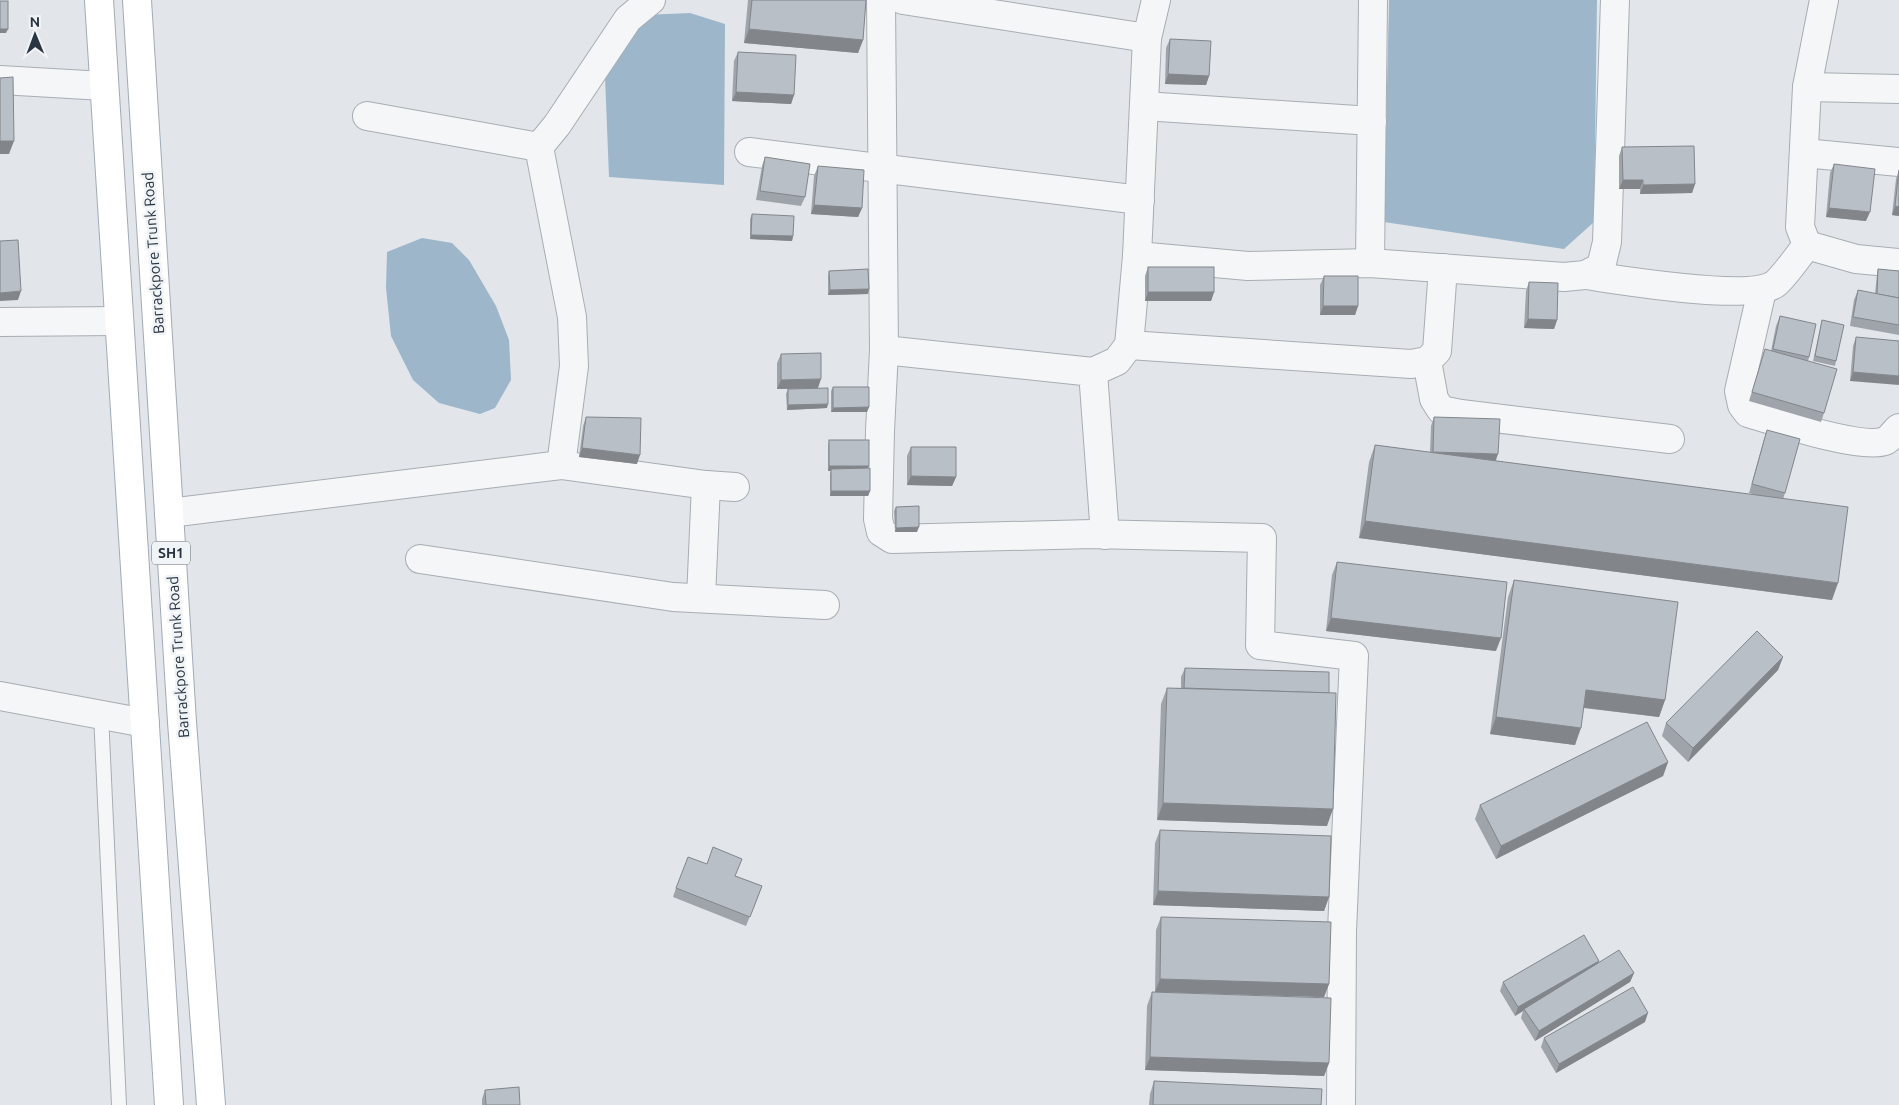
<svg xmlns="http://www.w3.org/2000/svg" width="1899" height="1105" viewBox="0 0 1899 1105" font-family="Ubuntu,sans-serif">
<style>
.water{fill:#9db6ca}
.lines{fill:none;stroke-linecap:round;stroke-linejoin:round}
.service-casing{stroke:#a7adb4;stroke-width:16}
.minor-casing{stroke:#a7adb4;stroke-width:30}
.tertiary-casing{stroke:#a7adb4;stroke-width:30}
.primary-casing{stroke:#a1abb6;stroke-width:30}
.service{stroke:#f4f6f8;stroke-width:14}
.minor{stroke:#f4f6f8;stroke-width:28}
.tertiary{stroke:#f4f6f8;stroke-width:28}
.primary{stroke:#fff;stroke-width:28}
.wall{fill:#9fa4ab}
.shaded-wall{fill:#82868b}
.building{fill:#b9bfc7;stroke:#82868b}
.labels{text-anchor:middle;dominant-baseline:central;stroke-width:5;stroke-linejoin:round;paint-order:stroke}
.shield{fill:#f1f4f7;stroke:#666e78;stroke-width:1}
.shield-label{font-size:14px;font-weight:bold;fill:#2a3542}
.street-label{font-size:15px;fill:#2a3542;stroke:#f1f4f7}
</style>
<rect width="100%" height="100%" fill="#e2e6ea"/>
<!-- water -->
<g class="water">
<path d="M1389,0H1597L1594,222L1564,249L1384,222Z"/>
<path d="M690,13L725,24L724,185L609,177L605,77L644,15Z"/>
<path d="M422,238L452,243L469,260L496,306L509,340L511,380L495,408L480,414L439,403L413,380L391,336L386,288L387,252Z"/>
</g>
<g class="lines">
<defs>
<path id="service" d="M101,714L119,1105"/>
<g id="minor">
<path d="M881,0L884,350L880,431L878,519L881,532L892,539L1092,534L1262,538L1260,645L1354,656L1342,931L1341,1105"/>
<path d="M903,0L1147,38"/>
<path d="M1824,0L1807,87L1800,227L1807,245L1856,259L1899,263"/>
<path d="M0,80L104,86"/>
<path d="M1807,87L1899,89"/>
<path d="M1144,106L1372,121"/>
<path d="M367,116L539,147"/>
<path d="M749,152L1140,200"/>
<path d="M1804,153L1899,162"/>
<path d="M1137,256L1147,38L1156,0"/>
<path d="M1370,263L1373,0"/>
<path d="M1585,275C1621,280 1749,302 1775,284C1784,277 1799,255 1807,245"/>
<path d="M1762,290L1739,391L1742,405L1748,413C1775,421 1861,450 1885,441C1890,439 1895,431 1899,428"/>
<path d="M0,322L119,321"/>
<path d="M1129,345L1411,364L1427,361L1437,351L1443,268"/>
<path d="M884,350L1093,372L1105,535"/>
<path d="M1427,361L1434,399L1441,410L1461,414L1670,439"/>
<path d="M1093,372L1117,361L1129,345L1137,256L1248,266L1370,263L1564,277L1585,275L1601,267L1607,242L1615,0"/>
<path d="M561,465L706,485L735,487"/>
<path d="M169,513L561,465L574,366L572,317L539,147L557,125L628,19L651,0"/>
<path d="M420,559L673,597L825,605"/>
<path d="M701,598L706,485"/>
</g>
<path id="tertiary" d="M0,696L145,723"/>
<g id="primary">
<path d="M99,0L169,1105"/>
<path d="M137,0L182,722L211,1105"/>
</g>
</defs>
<!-- service casing -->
<use href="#service" class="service-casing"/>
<!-- minor casing -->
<use href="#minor" class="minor-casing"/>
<!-- tertiary casing -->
<use href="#tertiary" class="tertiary-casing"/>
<!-- primary casing -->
<use href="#primary" class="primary-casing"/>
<!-- service -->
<use href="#service" class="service"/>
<!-- minor -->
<use href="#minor" class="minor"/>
<!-- tertiary -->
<use href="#tertiary" class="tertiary"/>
<!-- primary -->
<use href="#primary" class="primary"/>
</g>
<!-- wall -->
<g class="wall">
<path d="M748,0H866L863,40L858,53L744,43Z"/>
<path d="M1170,39L1209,76L1206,85L1165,84L1166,48Z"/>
<path d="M738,52L794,95L791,104L732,101L734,61Z"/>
<path d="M1622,147L1695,184L1692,193L1640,194V189H1619V156Z"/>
<path d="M765,157L805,197L801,206L756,200L762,166Z"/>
<path d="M1834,164L1866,221L1826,217L1830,173Z"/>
<path d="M818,166L862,208L858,217L811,214L814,176Z"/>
<path d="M1899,170V216L1892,215L1896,179Z"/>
<path d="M752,214L793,236L792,241L750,239V219Z"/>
<path d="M1148,267L1214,292L1211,301H1145V276Z"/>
<path d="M1878,269L1899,271V335L1850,326L1854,300L1858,290L1875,294L1877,274Z"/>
<path d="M829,271L869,289L868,294L828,295V275Z"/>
<path d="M1324,276L1358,306L1355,315H1320V285Z"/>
<path d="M1529,282L1557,320L1554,329L1524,328L1526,291Z"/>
<path d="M1780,316L1809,357L1808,361L1824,413L1821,422L1749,401L1765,349L1771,351L1776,326Z"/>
<path d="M1822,320L1836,361L1835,366L1813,361Z"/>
<path d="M1856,337L1899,341L1850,381L1853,346Z"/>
<path d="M781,354L818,388L827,408L787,410L786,394L788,389H806H777V363Z"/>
<path d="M833,387L869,407L867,412H831V391Z"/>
<path d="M586,417L637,464L579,457L583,426Z"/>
<path d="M1434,417L1496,461L1759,496L1749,493L1764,439L1767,430L1785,493L1783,499L1832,600L1359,538L1369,462L1375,445L1430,452L1431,426Z"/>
<path d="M829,440L869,466L868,468L870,491L868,496H830V474L831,471H828V445Z"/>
<path d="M911,447L956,477L952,486L907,485V456Z"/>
<path d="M896,507L917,532H895L894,511Z"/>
<path d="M1337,562L1496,651L1326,631L1332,575Z"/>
<path d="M1514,580L1665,700L1659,717L1583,708L1575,745L1490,734L1508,597Z"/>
<path d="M1783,657L1778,670L1688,762L1662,736L1666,723Z"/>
<path d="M1185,668L1327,826L1157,820L1161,704L1167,688H1181V677Z"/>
<path d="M1668,762L1663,776L1496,859L1475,819L1480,805Z"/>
<path d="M1160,830L1329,897L1324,911L1153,905L1155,843Z"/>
<path d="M736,876L762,886L746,926L673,897L676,888Z"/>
<path d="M1161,917L1329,984L1324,997L1155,992L1156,930Z"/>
<path d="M1599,961L1597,964L1634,973L1630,982L1535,1041L1521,1018L1523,1011L1515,1016L1500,991L1503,982Z"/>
<path d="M1152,992L1329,1063L1324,1076L1145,1070L1147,1006Z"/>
<path d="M1645,1022L1556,1073L1541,1047L1544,1038Z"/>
<path d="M1154,1081L1321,1105H1149L1150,1094Z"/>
<path d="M485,1090L520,1105H482V1099Z"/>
</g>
<!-- shaded-wall -->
<g class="shaded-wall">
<path d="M0,29H8L6,33H0Z"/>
<path d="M749,29L863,40L858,53L744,43Z"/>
<path d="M1168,74L1209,76L1206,85L1165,84Z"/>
<path d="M736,92L794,95L791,104L732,101Z"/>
<path d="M0,141H14L9,154H0Z"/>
<path d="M1623,180H1643L1640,189H1619Z"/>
<path d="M1695,184L1692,193L1640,194L1643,185Z"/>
<path d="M814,205L862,208L858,217L811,214Z"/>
<path d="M1895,206L1899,207V216L1892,215Z"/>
<path d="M1829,208L1870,212L1866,221L1826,217Z"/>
<path d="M751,235L793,236L792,241L750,239Z"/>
<path d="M869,289L868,294L828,295L830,290Z"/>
<path d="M21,291L18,300L0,301V293Z"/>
<path d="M1148,292H1214L1211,301H1145Z"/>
<path d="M1323,306H1358L1355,315H1320Z"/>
<path d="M1528,319L1557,320L1554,329L1524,328Z"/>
<path d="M1853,372L1899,376V385L1850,381Z"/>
<path d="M821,379L818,388L777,389L781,380Z"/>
<path d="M828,404L827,408L787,410L788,405Z"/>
<path d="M869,407L867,412H831L833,408Z"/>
<path d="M582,448L640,455L637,464L579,457Z"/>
<path d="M1433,452L1498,454L1495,463L1429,461Z"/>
<path d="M829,466H869L867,470L828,471Z"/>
<path d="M911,476L956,477L952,486L907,485Z"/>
<path d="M831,491H870L868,496H830Z"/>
<path d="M1365,521L1838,583L1832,600L1359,538Z"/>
<path d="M919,527L917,532H895L896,528Z"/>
<path d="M1331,618L1501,638L1496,651L1326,631Z"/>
<path d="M1783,657L1778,670L1688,762L1693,748Z"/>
<path d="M1586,690L1665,700L1659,717L1579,707Z"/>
<path d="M1496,717L1581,728L1575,745L1490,734Z"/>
<path d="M1668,762L1663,776L1496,859L1501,846Z"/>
<path d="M1163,803L1333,809L1327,826L1157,820Z"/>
<path d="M1158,891L1329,897L1324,911L1153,905Z"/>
<path d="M1599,961L1595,970L1524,1009L1523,1011L1515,1016L1518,1007Z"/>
<path d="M1634,973L1630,982L1535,1041L1539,1031Z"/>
<path d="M1160,979L1329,984L1324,997L1155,992Z"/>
<path d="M1648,1013L1645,1022L1556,1073L1559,1064Z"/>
<path d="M1150,1057L1329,1063L1324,1076L1145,1070Z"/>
</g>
<!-- building -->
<g class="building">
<path d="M752,0H866L863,40L749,29Z"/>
<rect x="0" y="1" width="8" height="28"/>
<path d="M1170,39L1211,41L1209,76L1168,74Z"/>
<path d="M738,52L796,55L794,95L736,92Z"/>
<path d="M13,77L14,141H0V78Z"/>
<path d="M1694,146L1695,184L1643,185V180H1623L1622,147Z"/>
<path d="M765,157L810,164L805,197L760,191Z"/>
<path d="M1834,164L1875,169L1870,212L1829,208Z"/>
<path d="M818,166L864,170L862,208L814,205Z"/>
<path d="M1899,170V207L1895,206Z"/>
<path d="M752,214L794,216L793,236L751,235Z"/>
<path d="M18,240L21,291L0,293V241Z"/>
<rect x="1148" y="267" width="66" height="25"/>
<path d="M868,269L869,289L830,290L829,271Z"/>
<path d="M1878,269L1899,271V298L1877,294Z"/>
<path d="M1324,276H1358V306H1323Z"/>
<path d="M1529,282L1558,283L1557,320L1528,319Z"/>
<path d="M1858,290L1899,298V325L1853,317Z"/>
<path d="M1780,316L1816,324L1809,357L1773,349Z"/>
<path d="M1822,320L1844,325L1836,361L1815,356Z"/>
<path d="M1856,337L1899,341V376L1853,372Z"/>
<path d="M1765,349L1837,369L1824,413L1752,392Z"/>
<path d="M821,353V379L781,380V354Z"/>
<path d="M833,387H869V407L833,408Z"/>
<path d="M828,388V404L788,405V389Z"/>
<path d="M586,417L641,418L640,455L582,448Z"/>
<path d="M1434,417L1500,419L1498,454L1433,452Z"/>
<path d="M1767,430L1800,439L1785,493L1752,484Z"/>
<rect x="829" y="440" width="40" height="26"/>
<path d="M1375,445L1848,507L1838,583L1365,521Z"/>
<path d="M911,447H956V477L911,476Z"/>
<path d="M870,468V491H831V469Z"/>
<path d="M919,506V527L896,528V507Z"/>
<path d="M1337,562L1507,582L1501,638L1331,618Z"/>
<path d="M1514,580L1678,602L1665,700L1586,690L1581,728L1496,717Z"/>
<path d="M1757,631L1783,657L1693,748L1666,723Z"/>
<path d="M1185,668L1329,672V693L1184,688Z"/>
<path d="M1167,688L1336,693L1333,809L1163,803Z"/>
<path d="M1647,722L1668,762L1501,846L1480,805Z"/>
<path d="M1160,830L1331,836L1329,897L1158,891Z"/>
<path d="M713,847L742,859L735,876L762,886L750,917L676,888L688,857L707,864Z"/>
<path d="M1161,917L1331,922L1329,984L1160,979Z"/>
<path d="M1584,935L1599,961L1518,1007L1503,982Z"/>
<path d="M1619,950L1634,973L1539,1031L1524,1009Z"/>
<path d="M1633,987L1648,1013L1559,1064L1544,1038Z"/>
<path d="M1152,992L1331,998L1329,1063L1150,1057Z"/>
<path d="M1154,1081L1322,1089L1321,1105H1153Z"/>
<path d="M519,1087L520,1105H486L485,1090Z"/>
</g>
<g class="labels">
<!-- shield labels -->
<rect class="shield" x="152" y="541.5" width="38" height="23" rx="4"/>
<g class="shield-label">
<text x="171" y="553">SH1</text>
</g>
<!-- street labels -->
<g class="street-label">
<text transform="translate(153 253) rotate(-94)">Barrackpore Trunk Road</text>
<text transform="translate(178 657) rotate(-94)">Barrackpore Trunk Road</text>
</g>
</g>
<!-- north arrow -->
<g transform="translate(35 35) rotate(359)" stroke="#f1f4f7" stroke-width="4" paint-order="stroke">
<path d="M0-4L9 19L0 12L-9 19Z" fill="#2a3542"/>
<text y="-8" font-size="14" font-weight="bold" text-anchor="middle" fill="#2a3542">N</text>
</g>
</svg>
